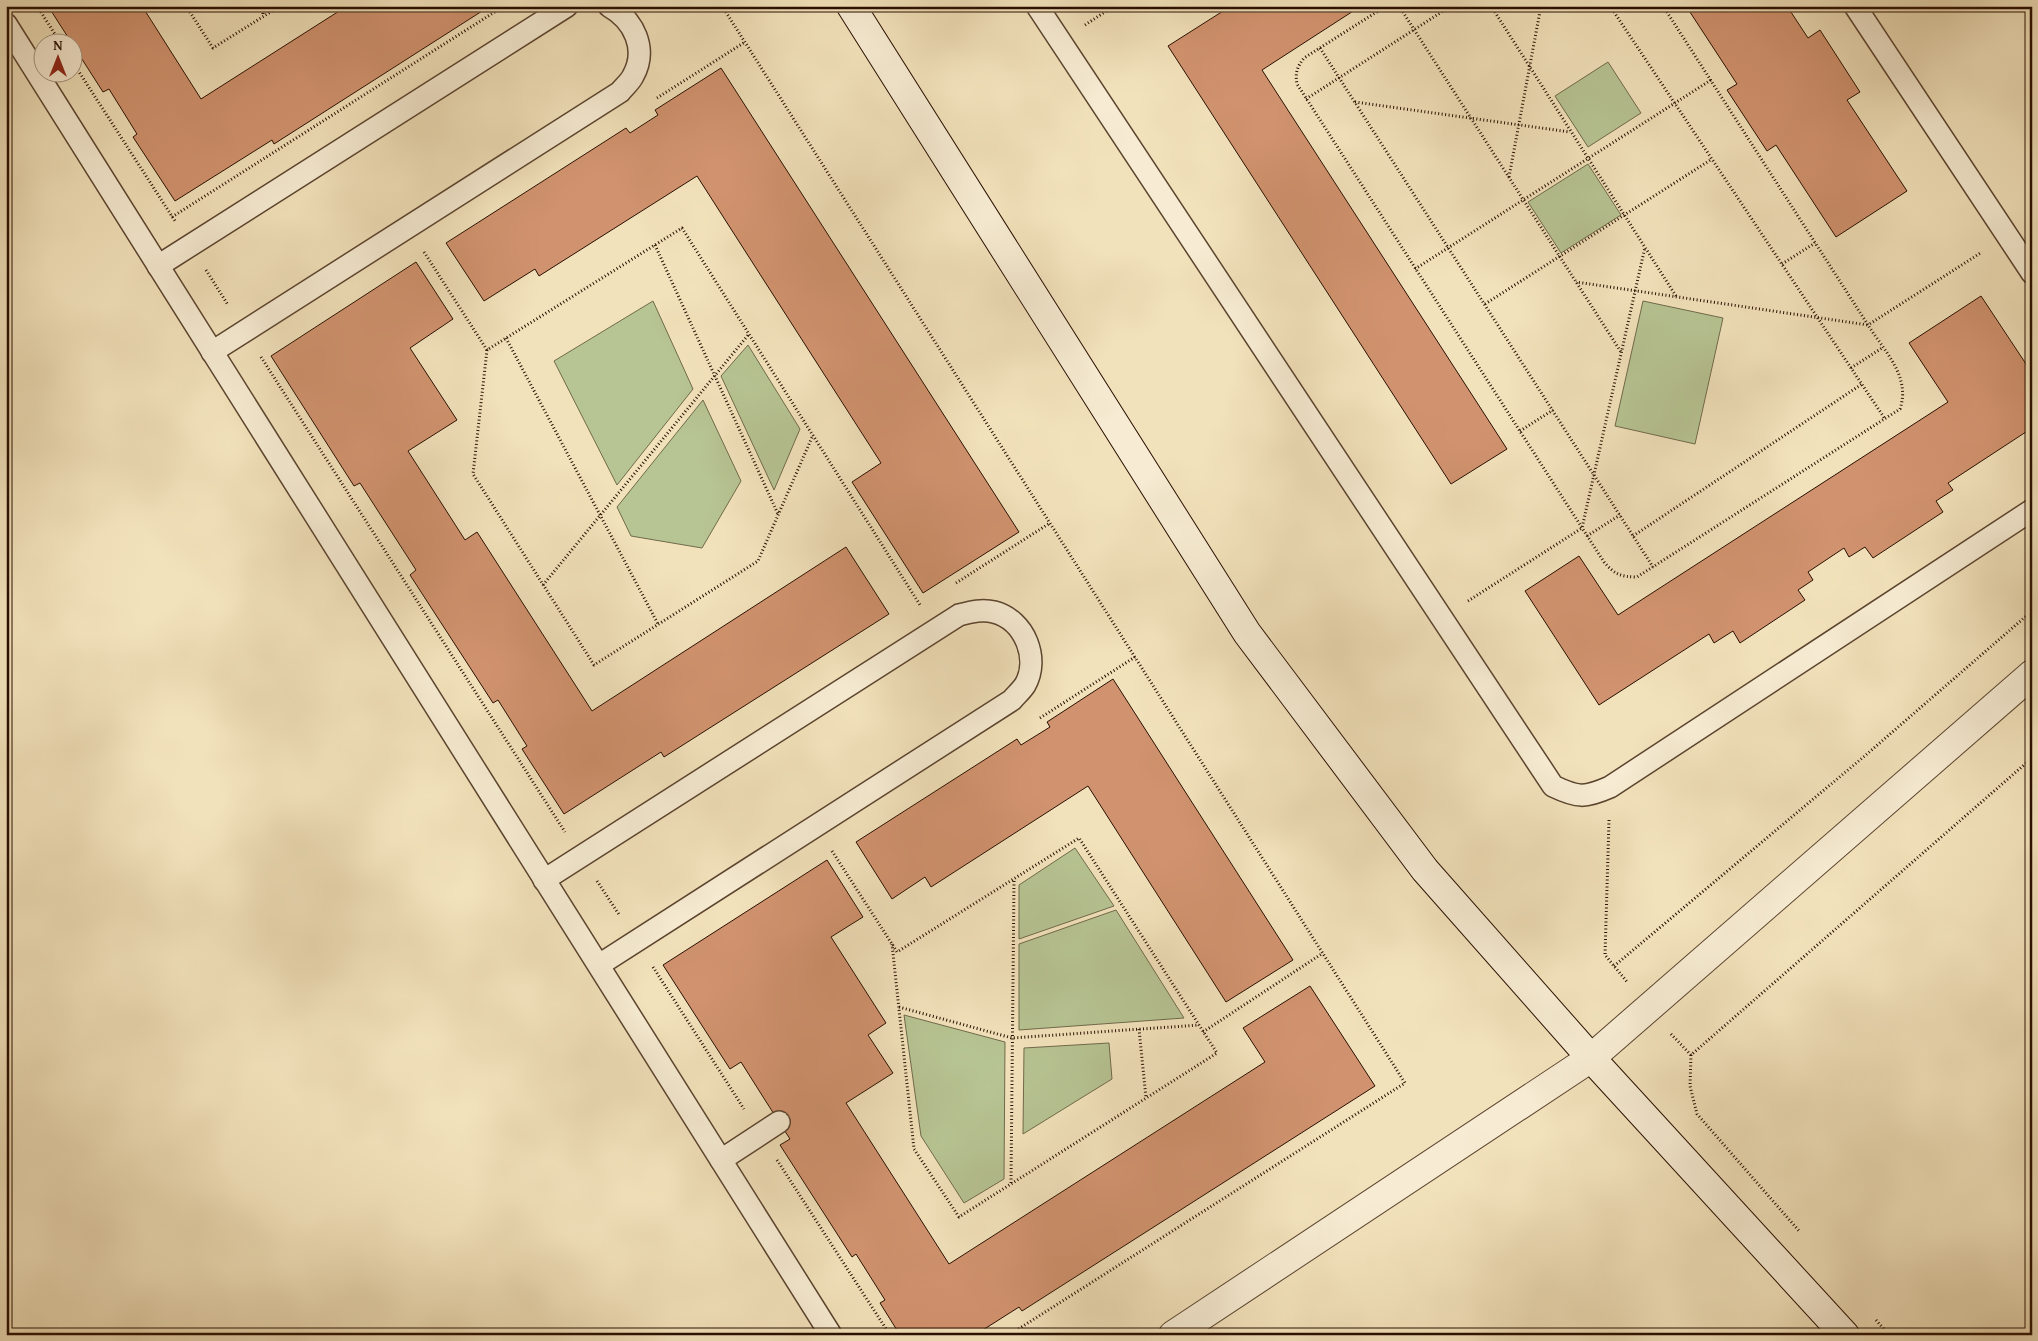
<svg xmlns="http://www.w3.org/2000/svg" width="2038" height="1341" viewBox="0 0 2038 1341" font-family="'Gentium Book Plus',serif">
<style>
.green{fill:#b7c493;stroke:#706a4a}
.building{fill:#d1936f;stroke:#290f00}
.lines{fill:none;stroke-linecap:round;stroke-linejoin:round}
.lane-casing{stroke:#5b442f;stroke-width:24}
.street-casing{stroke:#5b442f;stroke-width:30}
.secondary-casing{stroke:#290f00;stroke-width:30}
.path{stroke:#290f00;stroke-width:3;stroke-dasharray:1 2.5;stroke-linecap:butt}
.lane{stroke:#f7ecd3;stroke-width:21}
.street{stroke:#f7ecd3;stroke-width:28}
.secondary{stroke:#f7ecd3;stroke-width:28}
</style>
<rect width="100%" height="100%" fill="#f2e2bb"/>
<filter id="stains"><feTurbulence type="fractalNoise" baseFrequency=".004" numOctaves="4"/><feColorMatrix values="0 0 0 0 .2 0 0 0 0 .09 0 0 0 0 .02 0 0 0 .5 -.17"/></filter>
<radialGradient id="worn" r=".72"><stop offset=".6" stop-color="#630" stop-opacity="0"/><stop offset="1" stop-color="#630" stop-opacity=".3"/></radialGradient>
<!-- green -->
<g class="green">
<path d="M1608,62L1641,113L1588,147L1555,96Z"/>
<path d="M1588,164L1621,215L1561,253L1528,202Z"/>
<path d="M653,301L693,389L617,485L554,361Z"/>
<path d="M1643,301L1723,318L1695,444L1615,426Z"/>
<path d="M748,345L800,429L774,490L721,376Z"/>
<path d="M703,400L741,481L702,548L631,536L617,507Z"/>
<path d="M1075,848L1114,906L1019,939V885Z"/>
<path d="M1116,910L1184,1018L1019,1030V944Z"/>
<path d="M904,1015L1005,1042L1004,1179L964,1203L921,1136Z"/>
<path d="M1109,1043L1112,1079L1023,1134L1024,1048Z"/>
</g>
<!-- building -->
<g class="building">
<path d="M48,6H142L201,99L347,6H490L274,144L272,140L175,201L133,137L137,134L109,89L103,92Z"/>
<path d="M1231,6H1361L1262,70L1507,449L1451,484L1168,46Z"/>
<path d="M1686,6H1787L1808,38L1820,30L1860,92L1847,100L1907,191L1836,237L1776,145L1767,151L1727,90L1737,84Z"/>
<path d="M721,68L1019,532L923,593L852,482L881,463L697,176L539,276L535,269L484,301L446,243L626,128L630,133L658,115L655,110Z"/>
<path d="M416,262L453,319L410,348L457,420L408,451L465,540L477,532L592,711L846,547L889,614L664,757L661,752L564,814L522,749L527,746L498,700L493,703L410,575L416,570L360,483L354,486L271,356Z"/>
<path d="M1981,296L2032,373V428L1948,483L1953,490L1936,501L1943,512L1873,558L1865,547L1849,557L1844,548L1808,572L1813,580L1798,590L1805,600L1740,643L1733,631L1714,643L1709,634L1599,705L1525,591L1579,556L1618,615L1948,402L1909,343Z"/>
<path d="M1113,679L1293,960L1226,1002L1088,786L931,887L925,877L892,899L856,842L1017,739L1021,745L1050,727L1047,722Z"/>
<path d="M827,860L863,917L831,937L886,1023L868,1035L893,1073L846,1103L949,1264L1265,1062L1243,1028L1310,986L1375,1086L1022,1311L1019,1307L975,1335H900L880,1303L885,1300L856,1254L852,1257L780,1145L790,1139L765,1100L741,1062L730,1069L663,965Z"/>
</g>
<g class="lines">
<defs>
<g id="lane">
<path d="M1037,6L1553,786C1578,798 1585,798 1610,787L2032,510"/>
<path d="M1855,6L2032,273"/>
<path d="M6,24L831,1335"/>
<path d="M158,266L567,6"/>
<path d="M212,352L620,92C624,87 630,82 633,76C648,49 634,20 609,6"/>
<path d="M544,880L959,615C971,612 982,609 994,612C1025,620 1040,659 1025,685C1021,691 1016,695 1012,700L599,965"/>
<path d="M721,1160L779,1122"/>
</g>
<path id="street" d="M1173,1335L1591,1058L2032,674"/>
<path id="secondary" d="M851,6L1247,633L1425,870L1591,1058L1845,1335"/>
</defs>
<!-- lane casing -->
<use href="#lane" class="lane-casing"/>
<!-- street casing -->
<use href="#street" class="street-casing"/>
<!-- secondary casing -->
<use href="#secondary" class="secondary-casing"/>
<!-- path -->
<g class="path">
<path d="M37,6L60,42"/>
<path d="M186,6L213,48L280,6"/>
<path d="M263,6V16"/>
<path d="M722,6L1405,1083L1009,1335"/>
<path d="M1386,6L1304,58C1297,67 1295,73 1297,84L1604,562C1614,574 1621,577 1637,577L1900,409C1911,377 1885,352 1868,325L1576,282"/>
<path d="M1399,6L1621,352"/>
<path d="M1491,6L1676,296"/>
<path d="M1610,6L1885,419"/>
<path d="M1663,6L1868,325L1982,252"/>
<path d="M1085,25L1114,6"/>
<path d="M1320,48L1653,567"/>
<path d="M72,61L175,221"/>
<path d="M657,98L745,42"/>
<path d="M1306,99L1451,6"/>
<path d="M1355,102L1570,132"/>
<path d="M1509,177L1541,6"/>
<path d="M172,217L504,6"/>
<path d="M655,245L778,514"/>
<path d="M424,252L487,350L682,228L920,605"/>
<path d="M1782,264L1815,243"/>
<path d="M1415,269L1711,80"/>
<path d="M206,270L228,305"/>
<path d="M1485,304L1712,159"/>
<path d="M506,338L658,624"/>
<path d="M487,350L473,474L594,665L758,561L813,435"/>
<path d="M261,357L565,832"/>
<path d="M1851,368L1882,348"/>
<path d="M1520,431L1553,410"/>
<path d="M1587,536L1620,515"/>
<path d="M1633,536L1862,384"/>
<path d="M956,583L1050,523"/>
<path d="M543,585L749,334"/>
<path d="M1468,601L1582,528L1645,247"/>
<path d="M1040,718L1135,657"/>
<path d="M1609,820L1605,955L1628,983"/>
<path d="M832,851L892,944L897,952L1079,838L1217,1053L959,1217L914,1149L892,944"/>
<path d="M597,881L620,916"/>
<path d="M1614,966L1867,754L2032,611"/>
<path d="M653,967L744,1109"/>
<path d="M899,1007L1012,1038L1199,1025"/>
<path d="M1139,1029L1146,1098"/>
<path d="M1203,1032L1323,953"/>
<path d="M1671,1034L1691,1055L2032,758"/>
<path d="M1691,1055L1690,1086L1697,1114L1800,1232"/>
<path d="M777,1160L890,1335"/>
<path d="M1011,1183L1014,880"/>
<path d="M1876,1320L1889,1335"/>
</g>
<!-- lane -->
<use href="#lane" class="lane"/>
<!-- street -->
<use href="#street" class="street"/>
<!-- secondary -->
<use href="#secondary" class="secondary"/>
</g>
<!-- margin -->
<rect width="2038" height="1341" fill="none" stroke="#f2e2bb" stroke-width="25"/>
<rect x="8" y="8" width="2023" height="1326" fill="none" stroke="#290f00" stroke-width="2.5"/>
<rect x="12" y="12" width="2013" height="1316" fill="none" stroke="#290f00"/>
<!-- north arrow -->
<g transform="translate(58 58)"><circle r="24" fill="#f7ecd3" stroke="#a5947f"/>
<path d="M0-4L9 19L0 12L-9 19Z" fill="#8f2418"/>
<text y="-8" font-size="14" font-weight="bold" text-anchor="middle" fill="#290f00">N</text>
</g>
<rect width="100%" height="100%" filter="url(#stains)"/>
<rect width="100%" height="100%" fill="url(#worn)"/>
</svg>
